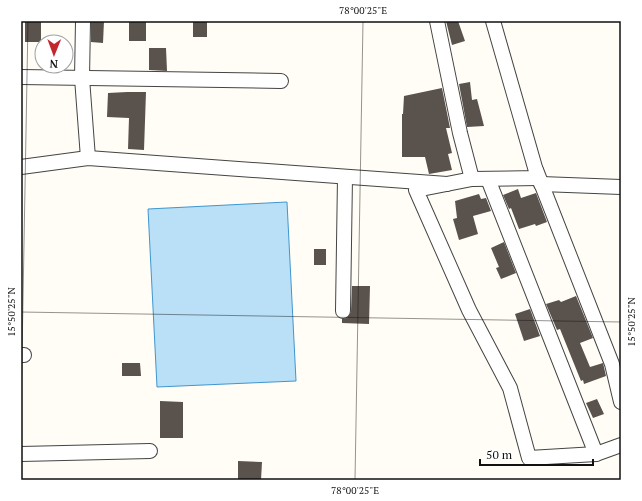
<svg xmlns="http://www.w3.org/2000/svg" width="642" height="501" viewBox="0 0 642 501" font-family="'PT Serif',serif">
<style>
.water{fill:#b9e0f7;stroke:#3f96cf}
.building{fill:#5a524d}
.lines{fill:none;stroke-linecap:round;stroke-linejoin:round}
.street-casing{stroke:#444;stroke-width:16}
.street{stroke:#fff;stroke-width:14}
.ticks{fill:none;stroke:#111;stroke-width:1;stroke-opacity:0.45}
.neatline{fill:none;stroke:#111;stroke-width:1.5}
.ticks-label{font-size:10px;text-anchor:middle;fill:#111}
</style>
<rect width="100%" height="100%" fill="#fffdf5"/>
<!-- water -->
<path class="water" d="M287,202L296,381L157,387L148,209Z"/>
<!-- building -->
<g class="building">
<rect x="25" y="21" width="16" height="21"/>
<path d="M91,21H104L103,43L91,42Z"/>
<rect x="129" y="21" width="17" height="20"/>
<rect x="193" y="21" width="14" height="16"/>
<path d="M446,21H458L465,41L452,45Z"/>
<path d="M149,48H166L167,71L149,70Z"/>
<path d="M470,82L472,100L477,99L484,126L467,127L459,84Z"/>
<path d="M442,88L450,128H446L452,153L448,154L452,170L429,174L425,157H402V114H403L404,96Z"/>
<path d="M127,92H146L144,150L128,149L129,118L107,117L108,93Z"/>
<path d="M518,189L521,198L536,193L547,222L536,226L535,224L519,229L511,208L509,209L503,195Z"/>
<path d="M479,194L481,199L486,198L491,211L473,216L478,234L459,240L453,219L457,218L455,201Z"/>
<path d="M504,242L516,273L501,279L496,268L499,267L491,248Z"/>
<rect x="314" y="249" width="12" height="16"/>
<path d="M352,286H370L369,324L342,323V319L347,318L351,312Z"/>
<path d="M576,296L593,338L580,343L590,367L603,363L606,376L584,384L583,380L581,381L560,329L557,330L546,304L559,300L561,302Z"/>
<path d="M530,309L540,336L524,341L515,314Z"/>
<path d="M122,363H140L141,376H122Z"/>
<path d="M597,399L604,414L593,418L586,403Z"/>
<path d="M160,401L183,402V438H160Z"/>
<path d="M238,461L262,462L261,480H238Z"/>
</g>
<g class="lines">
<defs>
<g id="street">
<path d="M83,21L82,78L88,158"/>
<path d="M437,21L460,133L472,179L538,178L493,21"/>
<path d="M21,77L281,81"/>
<path d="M21,167L88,158L447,184"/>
<path d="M536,170L612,364L621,402"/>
<path d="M472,179L416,190L469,310L510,388L529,458L596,454"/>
<path d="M488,179L596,454L621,445"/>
<path d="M541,184L621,187"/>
<path d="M343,311L345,177"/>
<path d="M21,355H24"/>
<path d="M21,454L150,451"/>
</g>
</defs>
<!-- street casing -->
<use href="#street" class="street-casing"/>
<!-- street -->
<use href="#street" class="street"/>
</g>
<!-- ticks -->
<path class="ticks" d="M21,312L621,322M21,411L28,21M355,480L363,21"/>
<!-- border -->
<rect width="642" height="501" fill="none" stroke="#ffffff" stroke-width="44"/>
<!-- north arrow -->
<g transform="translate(54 54) rotate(181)"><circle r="19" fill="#ffffff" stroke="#a0a0a0"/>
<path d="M0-3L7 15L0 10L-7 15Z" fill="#c4262e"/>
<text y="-6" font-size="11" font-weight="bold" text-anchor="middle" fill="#111111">N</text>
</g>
<!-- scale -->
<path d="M480 459v6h113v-6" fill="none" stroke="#111111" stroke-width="2"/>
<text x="486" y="459" font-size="12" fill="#111111" stroke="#ffffff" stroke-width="3" paint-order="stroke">50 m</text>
<rect x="22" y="22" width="598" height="457" class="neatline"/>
<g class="ticks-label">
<text x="363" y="14">78°00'25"E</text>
<text transform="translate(11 312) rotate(-90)" y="4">15°50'25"N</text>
<text transform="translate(631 322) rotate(-90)" y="4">15°50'25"N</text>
<text x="355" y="494">78°00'25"E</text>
</g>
</svg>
